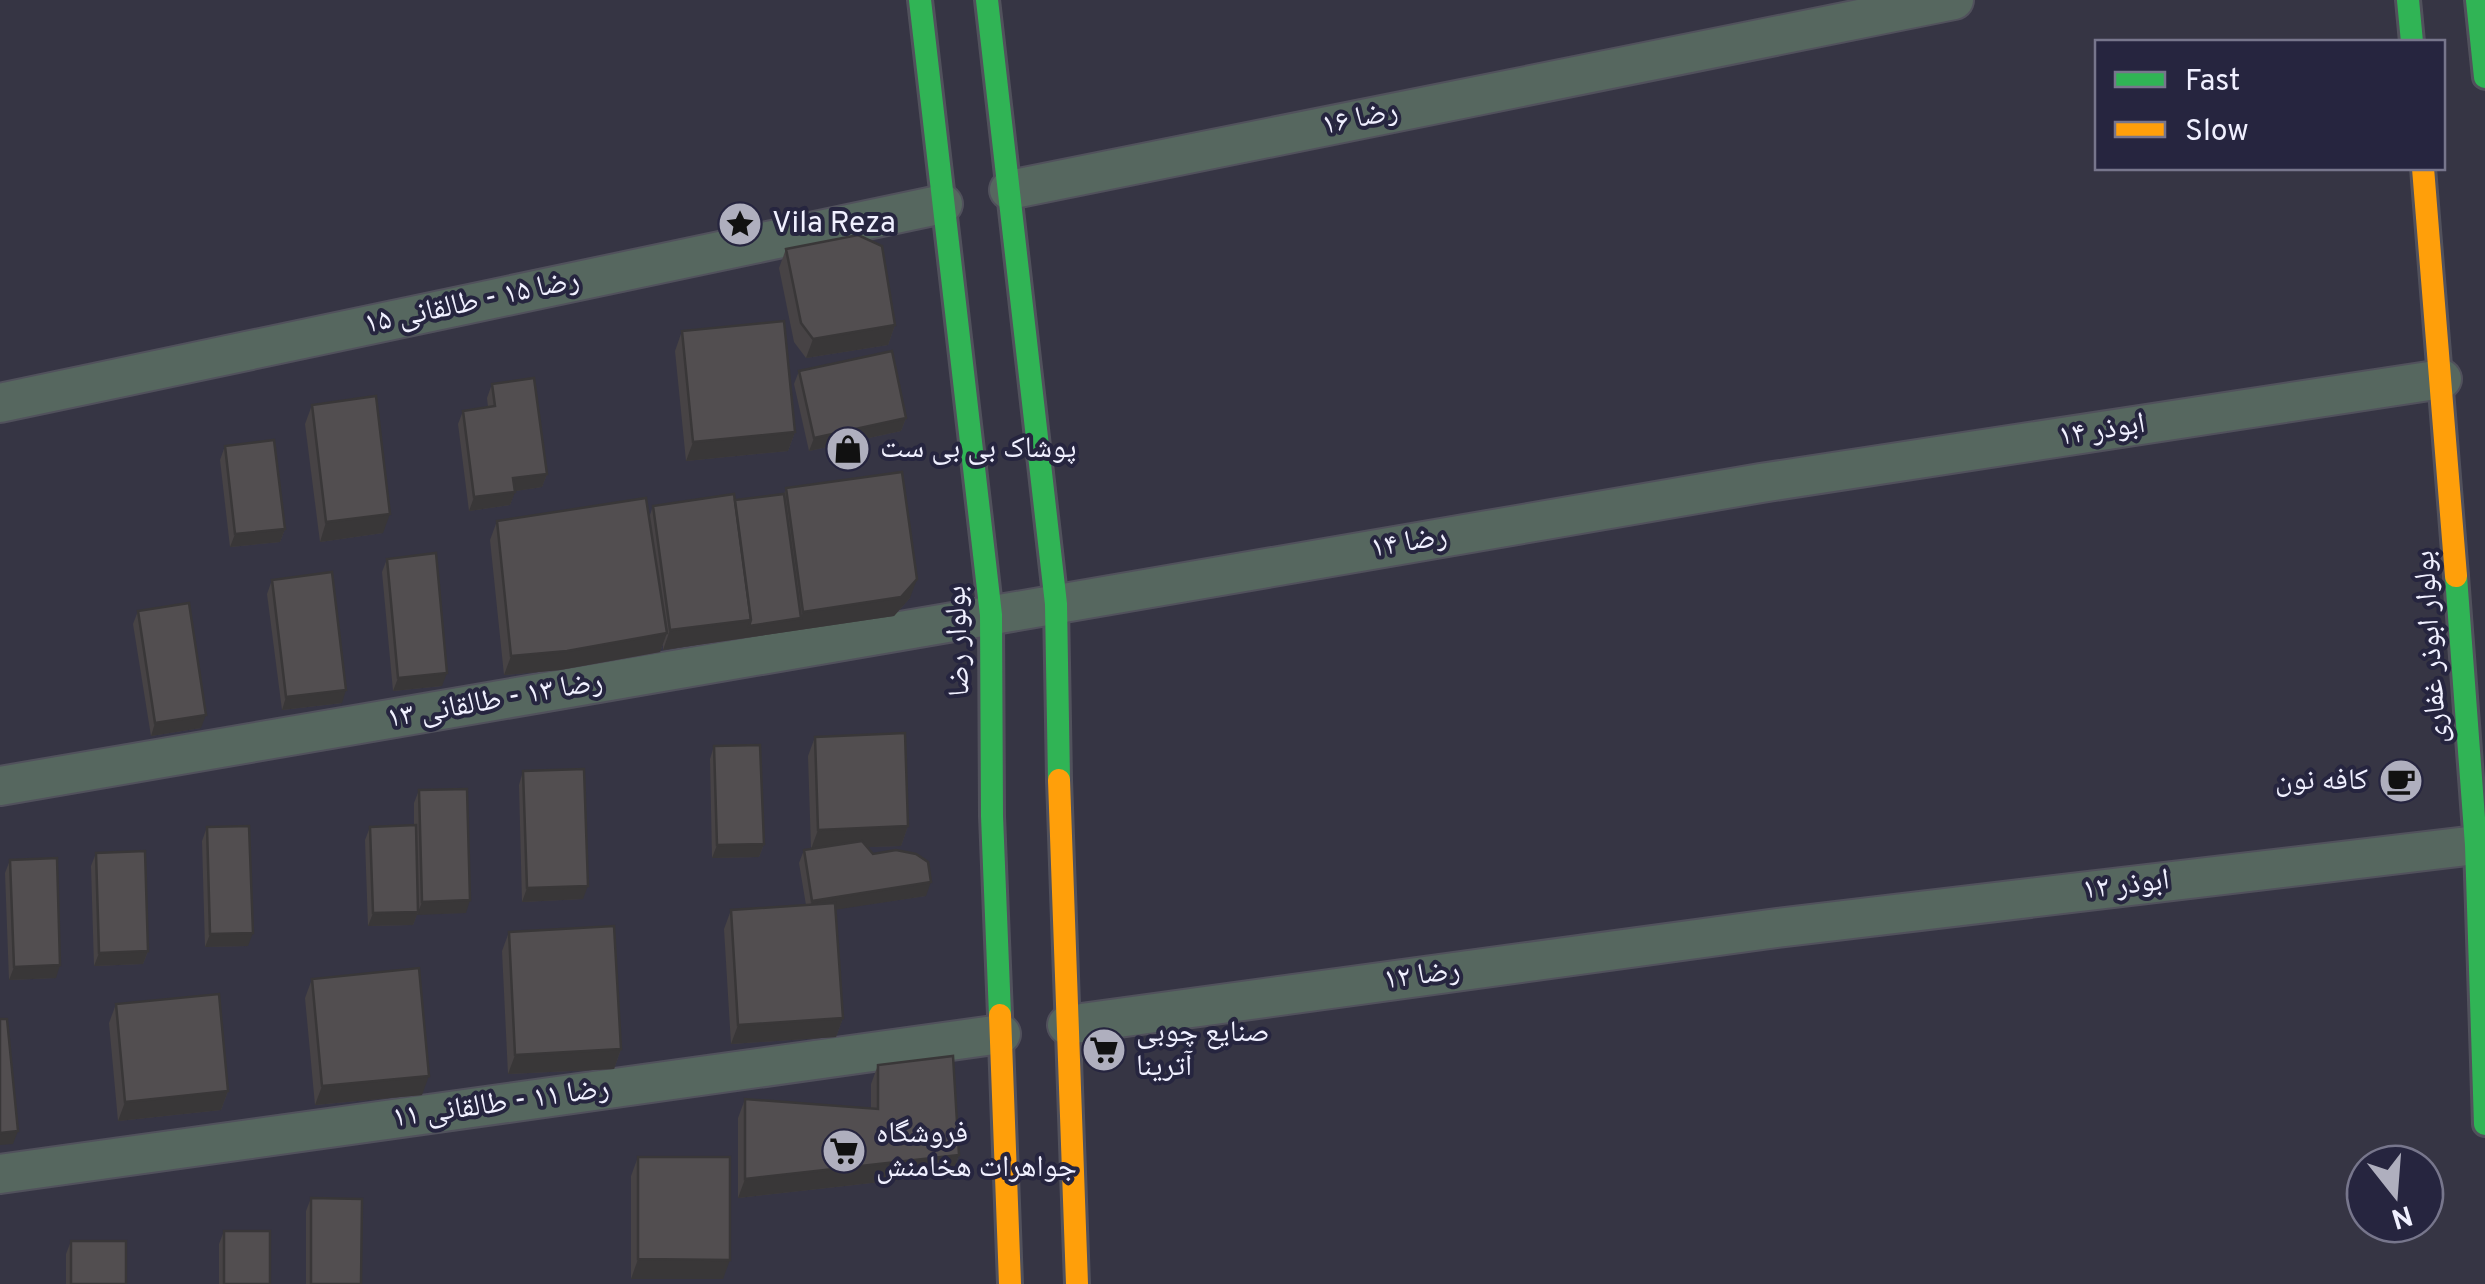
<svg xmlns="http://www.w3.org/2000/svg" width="2485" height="1284" viewBox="0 0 2485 1284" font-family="Overpass,'Noto Naskh Arabic',sans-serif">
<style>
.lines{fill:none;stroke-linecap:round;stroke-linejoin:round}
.street-casing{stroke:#51515c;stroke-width:42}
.fast-casing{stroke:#51515c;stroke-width:28}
.slow-casing{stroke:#51515c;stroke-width:28}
.street{stroke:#56675f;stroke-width:38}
.fast{stroke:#30b455;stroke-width:22}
.slow{stroke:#ff9f0a;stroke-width:22}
.wall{fill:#474345}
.shaded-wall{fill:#393738}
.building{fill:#524e50;stroke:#393738;stroke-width:2.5}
.labels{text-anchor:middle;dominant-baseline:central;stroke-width:8;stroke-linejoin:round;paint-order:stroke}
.street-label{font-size:30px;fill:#f0f0ff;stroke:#26253f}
.poi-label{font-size:30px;fill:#f0f0ff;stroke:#26253f;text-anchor:start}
</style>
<rect width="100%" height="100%" fill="#363544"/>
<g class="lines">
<defs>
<g id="street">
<path d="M1009,190L1954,0"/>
<path d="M0,403L943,204"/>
<path d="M0,786L1761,483L2442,379"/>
<path d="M1067,1025L1777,928L2476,845"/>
<path d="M0,1174L1001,1034"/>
</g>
<g id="fast">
<path d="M920,0L991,615L992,816L1000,1015"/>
<path d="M987,0L1056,604L1059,780"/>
<path d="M2408,0L2412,42"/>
<path d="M2477,0L2485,77"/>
<path d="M2456,576L2476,845L2485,1124"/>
</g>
<g id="slow">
<path d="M2423,168L2456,576"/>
<path d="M1059,780L1077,1284"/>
<path d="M1000,1015L1010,1284"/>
</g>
</defs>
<!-- street casing -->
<use href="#street" class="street-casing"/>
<!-- fast casing -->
<use href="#fast" class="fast-casing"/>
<!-- slow casing -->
<use href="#slow" class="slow-casing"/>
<!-- street -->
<use href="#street" class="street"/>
<!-- fast -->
<use href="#fast" class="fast"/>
<!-- slow -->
<use href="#slow" class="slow"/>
</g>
<!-- wall -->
<g class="wall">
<path d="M786,249L895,325L888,345L806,358L794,342L779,268Z"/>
<path d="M682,331L795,432L788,451L686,461L675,351Z"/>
<path d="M799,371L906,418L901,431L809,451L794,384Z"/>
<path d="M492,384L547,474L542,487L515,491L510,505L469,511L458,424L463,411L488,407L487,398Z"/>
<path d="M312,405L383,533L320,542L305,424Z"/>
<path d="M225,446L285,529L280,542L230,547L220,460Z"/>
<path d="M786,488L910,598L894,616L663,650V644L660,652L560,670L504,675L490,540L497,521L649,518L653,506L735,500L784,494Z"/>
<path d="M387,559L442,686L393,691L382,572Z"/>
<path d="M272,580L342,703L282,710L267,594Z"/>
<path d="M138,611L201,728L151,736L133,624Z"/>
<path d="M815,737L908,826L901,846L867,847L873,854L926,896L836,909L843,1018L836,1037L731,1044L724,929L731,910L806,905L799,863L804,850L811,848L808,756Z"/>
<path d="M714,746L764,844L759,857L712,858L710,759Z"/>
<path d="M523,771L583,899L522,902L519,785Z"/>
<path d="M419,790L466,913L417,914L413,925L368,926L365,840L370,827L414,825V803Z"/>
<path d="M207,827L248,946L205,947L202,841Z"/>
<path d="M96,853L148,951L143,964L94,966L91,866Z"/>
<path d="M10,860L56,978L9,980L5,873Z"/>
<path d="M509,932L621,1049L614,1069L508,1074L502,951Z"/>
<path d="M312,979L422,1095L315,1105L305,998Z"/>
<path d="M116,1004L228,1091L221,1110L118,1121L109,1023Z"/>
<path d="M878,1065L959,1155L952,1174L738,1198V1118L745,1099L871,1109V1084Z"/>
<path d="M638,1157L723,1279H631V1176Z"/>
<path d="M311,1198L361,1284H306V1211Z"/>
<path d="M224,1231L270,1284H219V1244Z"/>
<path d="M71,1241L126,1284H66V1254Z"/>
</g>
<!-- shaded-wall -->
<g class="shaded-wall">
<path d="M895,325L888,345L806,358L813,339Z"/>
<path d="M906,418L901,431L809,451L814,438Z"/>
<path d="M795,432L788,451L686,461L693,442Z"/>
<path d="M547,474L542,487L509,492L513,478Z"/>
<path d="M515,492L510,505L469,511L474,497Z"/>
<path d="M390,514L383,533L320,542L326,522Z"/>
<path d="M285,529L280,542L230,547L235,534Z"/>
<path d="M917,579L910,598L894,616L663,650L670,630L751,620L801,618L803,612Z"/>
<path d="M667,633L660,652L560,670L504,675L511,656Z"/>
<path d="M447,673L442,686L393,691L398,678Z"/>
<path d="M346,690L342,703L282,710L286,697Z"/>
<path d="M206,715L201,728L151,736L155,723Z"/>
<path d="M908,826L901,846L811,849L818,830Z"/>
<path d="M764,844L759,857L712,858L717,845Z"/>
<path d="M931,882L926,896L807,914L812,901Z"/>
<path d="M588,886L583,899L522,902L527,888Z"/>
<path d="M470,900L466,913L417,915L422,902Z"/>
<path d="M418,912L413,925L368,926L373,913Z"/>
<path d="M253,933L248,946L205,947L210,934Z"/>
<path d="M148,951L143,964L94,966L99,953Z"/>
<path d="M60,965L56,978L9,980L14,967Z"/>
<path d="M843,1018L836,1037L731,1044L738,1025Z"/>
<path d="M621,1049L614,1069L508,1074L515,1055Z"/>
<path d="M429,1076L422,1095L315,1105L322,1086Z"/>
<path d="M228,1091L221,1110L118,1121L125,1102Z"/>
<path d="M18,1131L13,1144L0,1145V1133Z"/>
<path d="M959,1155L952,1174L738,1198L745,1179Z"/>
<path d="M638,1259L730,1260L723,1279H631Z"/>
</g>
<!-- building -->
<g class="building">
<path d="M858,235L882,246L895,325L813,339L801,323L786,249Z"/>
<path d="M784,321L795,432L693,442L682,331Z"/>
<path d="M892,351L906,418L814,438L799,371Z"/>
<path d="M534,378L547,474L513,478L515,492L474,497L463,411L495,406L492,384Z"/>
<path d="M376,396L390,514L326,522L312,405Z"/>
<path d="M274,440L285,529L235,534L225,446Z"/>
<path d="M902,472L917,579L901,597L803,612L786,488Z"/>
<path d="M734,494L751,620L670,630L653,506Z"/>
<path d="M784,494L801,618L749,626L751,620L735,500Z"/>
<path d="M646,498L667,633L567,651L511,656L497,521Z"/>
<path d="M436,553L447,673L398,678L387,559Z"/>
<path d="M332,572L346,690L286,697L272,580Z"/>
<path d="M189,603L206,715L155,723L138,611Z"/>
<path d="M905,733L908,826L818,830L815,737Z"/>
<path d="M760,745L764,844L717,845L714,746Z"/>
<path d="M584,769L588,886L527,888L523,771Z"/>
<path d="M467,789L470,900L422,902L419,790Z"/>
<path d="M416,825L418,912L373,913L370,827Z"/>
<path d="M249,826L253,933L210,934L207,827Z"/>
<path d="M862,841L873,854L896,850L916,854L928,862L931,882L812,901L804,850Z"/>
<path d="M145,851L148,951L99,953L96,853Z"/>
<path d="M57,858L60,965L14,967L10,860Z"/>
<path d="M835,903L843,1018L738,1025L731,910Z"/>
<path d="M614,926L621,1049L515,1055L509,932Z"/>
<path d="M419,968L429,1076L322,1086L312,979Z"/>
<path d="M219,994L228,1091L125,1102L116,1004Z"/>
<path d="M0,1019H7L18,1131L0,1133Z"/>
<path d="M953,1056L959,1155L745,1179V1099L878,1109V1065Z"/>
<path d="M638,1157H730V1260L638,1259Z"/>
<path d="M311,1198L362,1199L361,1284H311Z"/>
<rect x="224" y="1231" width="46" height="53"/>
<rect x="71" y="1241" width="55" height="43"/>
</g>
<!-- icons -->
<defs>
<symbol id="sight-disc" viewBox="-11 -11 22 22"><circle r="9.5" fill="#afafbe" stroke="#26253f"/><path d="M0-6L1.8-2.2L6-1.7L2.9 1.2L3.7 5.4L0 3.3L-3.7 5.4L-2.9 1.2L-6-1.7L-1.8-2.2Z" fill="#111"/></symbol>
<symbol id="shop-disc" viewBox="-11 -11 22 22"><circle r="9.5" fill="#afafbe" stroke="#26253f"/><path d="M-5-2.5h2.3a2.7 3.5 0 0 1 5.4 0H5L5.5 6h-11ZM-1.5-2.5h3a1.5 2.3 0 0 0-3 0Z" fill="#111"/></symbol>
<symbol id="cafe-disc" viewBox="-11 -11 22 22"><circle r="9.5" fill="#afafbe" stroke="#26253f"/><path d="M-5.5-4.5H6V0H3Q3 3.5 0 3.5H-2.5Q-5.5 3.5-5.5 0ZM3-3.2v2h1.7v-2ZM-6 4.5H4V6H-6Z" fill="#111"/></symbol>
<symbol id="supermarket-disc" viewBox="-11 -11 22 22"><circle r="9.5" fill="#afafbe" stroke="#26253f"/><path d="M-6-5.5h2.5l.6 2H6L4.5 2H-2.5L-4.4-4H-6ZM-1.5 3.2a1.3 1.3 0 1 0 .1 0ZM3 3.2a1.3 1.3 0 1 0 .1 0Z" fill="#111"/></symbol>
</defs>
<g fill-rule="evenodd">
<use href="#sight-disc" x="715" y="199" width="50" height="50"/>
<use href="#shop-disc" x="823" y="424" width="50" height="50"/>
<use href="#cafe-disc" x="2376" y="756" width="50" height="50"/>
<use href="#supermarket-disc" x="1079" y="1025" width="50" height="50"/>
<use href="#supermarket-disc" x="819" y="1126" width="50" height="50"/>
</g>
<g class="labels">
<!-- street labels -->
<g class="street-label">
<text transform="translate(1360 119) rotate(-12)">رضا ۱۶</text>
<text transform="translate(472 303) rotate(-12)">رضا ۱۵ - طالقانی ۱۵</text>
<text transform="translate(2102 431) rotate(-9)">ابوذر ۱۴</text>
<text transform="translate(1409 543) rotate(-10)">رضا ۱۴</text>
<text transform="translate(959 641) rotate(-92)">بولوار رضا</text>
<text transform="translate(2432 647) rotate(-94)">بولوار ابوذر غفاری</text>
<text transform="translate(495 701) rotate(-10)">رضا ۱۳ - طالقانی ۱۳</text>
<text transform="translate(2126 886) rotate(-7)">ابوذر ۱۲</text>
<text transform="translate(1422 976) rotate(-8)">رضا ۱۲</text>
<text transform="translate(501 1104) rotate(-8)">رضا ۱۱ - طالقانی ۱۱</text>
</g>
<!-- poi labels -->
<g class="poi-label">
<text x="772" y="224">Vila Reza</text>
<text x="880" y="449">پوشاک بی بی ست</text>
<text x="2368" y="781" text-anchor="end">کافه نون</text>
<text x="1136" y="1033">صنایع چوبی<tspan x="1136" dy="34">آترینا</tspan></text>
<text x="876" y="1134">فروشگاه<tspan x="876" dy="34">جواهرات هخامنش</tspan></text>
</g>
</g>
<!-- legend -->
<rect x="2095" y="40" width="350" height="130" fill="#26253f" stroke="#77768c" stroke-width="2.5"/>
<rect x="2115" y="72" width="50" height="15" fill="#30b455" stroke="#77768c" stroke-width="2.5"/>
<text x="2185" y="90" font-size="30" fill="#f0f0ff">Fast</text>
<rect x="2115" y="122" width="50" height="15" fill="#ff9f0a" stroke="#77768c" stroke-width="2.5"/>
<text x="2185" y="140" font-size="30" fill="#f0f0ff">Slow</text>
<!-- north arrow -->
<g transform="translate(2395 1194) rotate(163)"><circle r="48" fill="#26253f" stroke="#77768c" stroke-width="2.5"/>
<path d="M0-8L18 38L0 25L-18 38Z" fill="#afafbe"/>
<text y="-15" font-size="28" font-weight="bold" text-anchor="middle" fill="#f0f0ff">N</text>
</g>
</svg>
